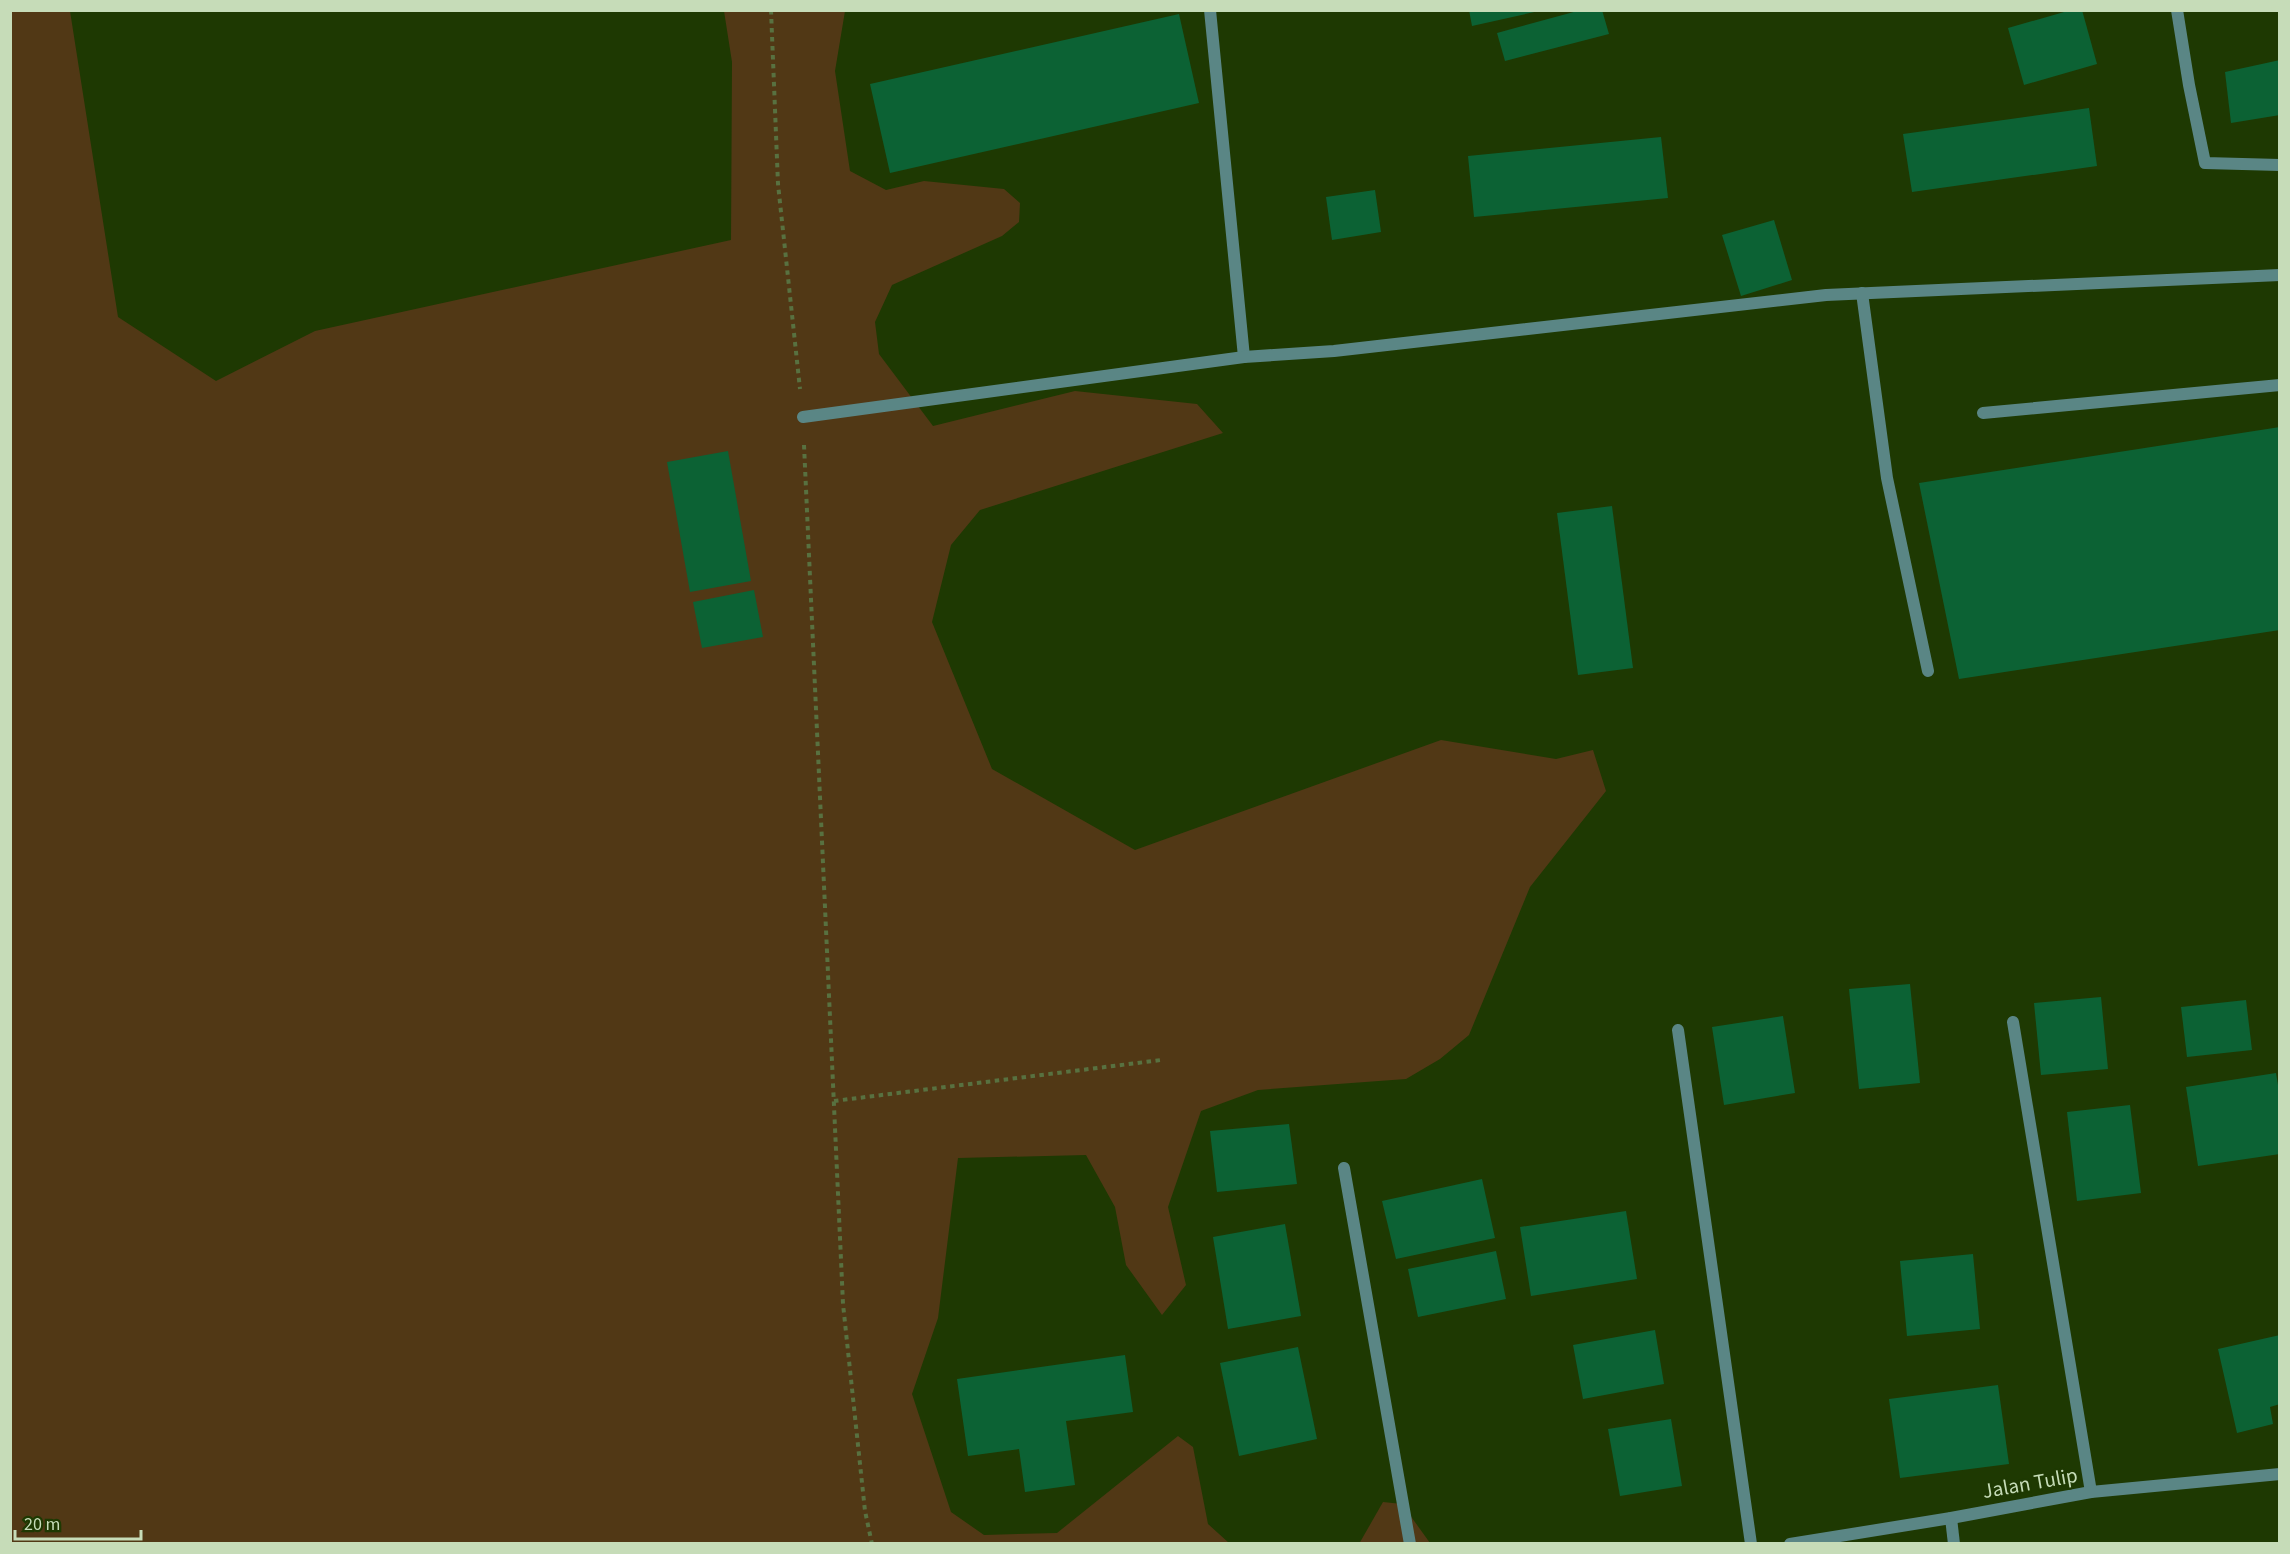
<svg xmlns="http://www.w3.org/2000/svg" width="2290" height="1554" viewBox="0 0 2290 1554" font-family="'Source Sans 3',sans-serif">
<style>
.green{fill:#513815}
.building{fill:#0c6234}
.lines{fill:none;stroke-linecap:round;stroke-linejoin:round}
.path{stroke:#587140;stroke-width:4;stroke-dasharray:4.5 4.5;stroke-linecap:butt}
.service{stroke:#5a8685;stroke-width:12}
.minor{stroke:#5a8685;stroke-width:12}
.labels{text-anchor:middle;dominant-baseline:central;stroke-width:4.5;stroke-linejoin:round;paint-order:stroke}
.street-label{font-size:21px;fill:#c6dcb8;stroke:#1e3902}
</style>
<rect width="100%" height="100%" fill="#1e3902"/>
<!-- green -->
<g class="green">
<path d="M11,11H70L118,317L216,381L315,331L731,240L732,62L724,11H845L835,71L850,171L886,190L924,181L1004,189L1020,203L1019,222L1002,236L892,285L875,322L879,354L933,426L1075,391L1197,404L1223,433L980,510L951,545L932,622L992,769L1135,850L1441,740L1556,759L1593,750L1606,791L1530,887L1469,1035L1440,1059L1406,1079L1258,1090L1201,1111L1168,1207L1186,1285L1162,1315L1126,1265L1115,1207L1086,1155L958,1158L938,1318L912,1394L951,1512L984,1535L1057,1533L1178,1436L1193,1447L1208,1524L1229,1543L11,1544Z"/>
<path d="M1383,1502L1402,1504L1430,1543L1359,1544Z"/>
</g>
<!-- building -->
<g class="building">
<path d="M1469,10H1539V11L1472,26Z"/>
<path d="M1581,10H1602L1609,34L1505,61L1497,33Z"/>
<path d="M2071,10H2082L2097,64L2024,85L2008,28Z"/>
<path d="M1179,14L1199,103L890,173L870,84Z"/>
<path d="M2280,60V115L2231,123L2225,72Z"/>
<path d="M2089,108L2097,166L1912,192L1903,134Z"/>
<path d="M1661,137L1668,198L1474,217L1468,156Z"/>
<path d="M1375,190L1381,232L1332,240L1326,197Z"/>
<path d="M1774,220L1792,280L1741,296L1722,235Z"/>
<path d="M2280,427V630L1959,679L1919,483Z"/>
<path d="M728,451L751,581L690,592L667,462Z"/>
<path d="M1612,506L1633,668L1578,675L1557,513Z"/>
<path d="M754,590L763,637L702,648L693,602Z"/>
<path d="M1910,984L1920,1083L1859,1089L1849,989Z"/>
<path d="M2101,997L2108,1069L2041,1075L2034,1003Z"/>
<path d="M2246,1000L2252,1050L2187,1057L2181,1007Z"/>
<path d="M1783,1016L1795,1093L1724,1105L1712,1027Z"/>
<path d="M2276,1073L2280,1097V1154L2198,1166L2186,1087Z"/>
<path d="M2130,1105L2141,1193L2077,1201L2067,1112Z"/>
<path d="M1289,1124L1297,1184L1217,1192L1210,1131Z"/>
<path d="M1482,1179L1495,1238L1396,1259L1382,1201Z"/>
<path d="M1626,1211L1637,1279L1531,1296L1520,1227Z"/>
<path d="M1285,1224L1301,1316L1228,1329L1213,1237Z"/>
<path d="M1496,1251L1506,1299L1418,1317L1408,1269Z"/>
<path d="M1973,1254L1980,1329L1907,1336L1900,1261Z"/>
<path d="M1655,1330L1664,1384L1583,1399L1573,1345Z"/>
<path d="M2280,1335V1404L2270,1407L2273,1424L2237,1433L2218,1349Z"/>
<path d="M1298,1347L1317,1439L1239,1456L1220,1363Z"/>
<path d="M1125,1355L1133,1412L1066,1421L1075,1485L1025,1492L1019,1449L968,1456L957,1379Z"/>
<path d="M1998,1385L2009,1464L1900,1478L1889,1399Z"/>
<path d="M1671,1419L1682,1486L1620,1496L1608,1429Z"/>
</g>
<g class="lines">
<!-- path -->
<g class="path">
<path d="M771,10L778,184L800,389"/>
<path d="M804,445L843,1304L865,1511L872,1544"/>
<path d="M834,1101L1161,1060"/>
</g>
<!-- service -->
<g class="service">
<path d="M1210,10L1244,357"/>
<path d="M2177,10L2189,85L2205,163L2280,165"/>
<path d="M1862,293L1887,478L1928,671"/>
<path d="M1983,413L2280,385"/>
<path d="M803,417L1244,357L1334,351L1826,295L2280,275"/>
</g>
<!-- minor -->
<g class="minor">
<path d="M2013,1022L2091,1492"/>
<path d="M1678,1030L1751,1544"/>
<path d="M1344,1168L1410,1544"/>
<path d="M1951,1518L1954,1544"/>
<path d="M1790,1544L1951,1518L2091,1492L2280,1474"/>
</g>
</g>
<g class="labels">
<!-- street labels -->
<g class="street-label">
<text transform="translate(2030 1483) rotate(-10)">Jalan Tulip</text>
</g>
</g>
<!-- border -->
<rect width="2290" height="1554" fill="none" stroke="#c6dcb8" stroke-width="24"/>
<!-- scale -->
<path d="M15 1530v9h126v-9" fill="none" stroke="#c6dcb8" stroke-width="3"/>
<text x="24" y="1530" font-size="18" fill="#c6dcb8" stroke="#1e3902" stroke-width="4.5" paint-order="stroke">20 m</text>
</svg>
